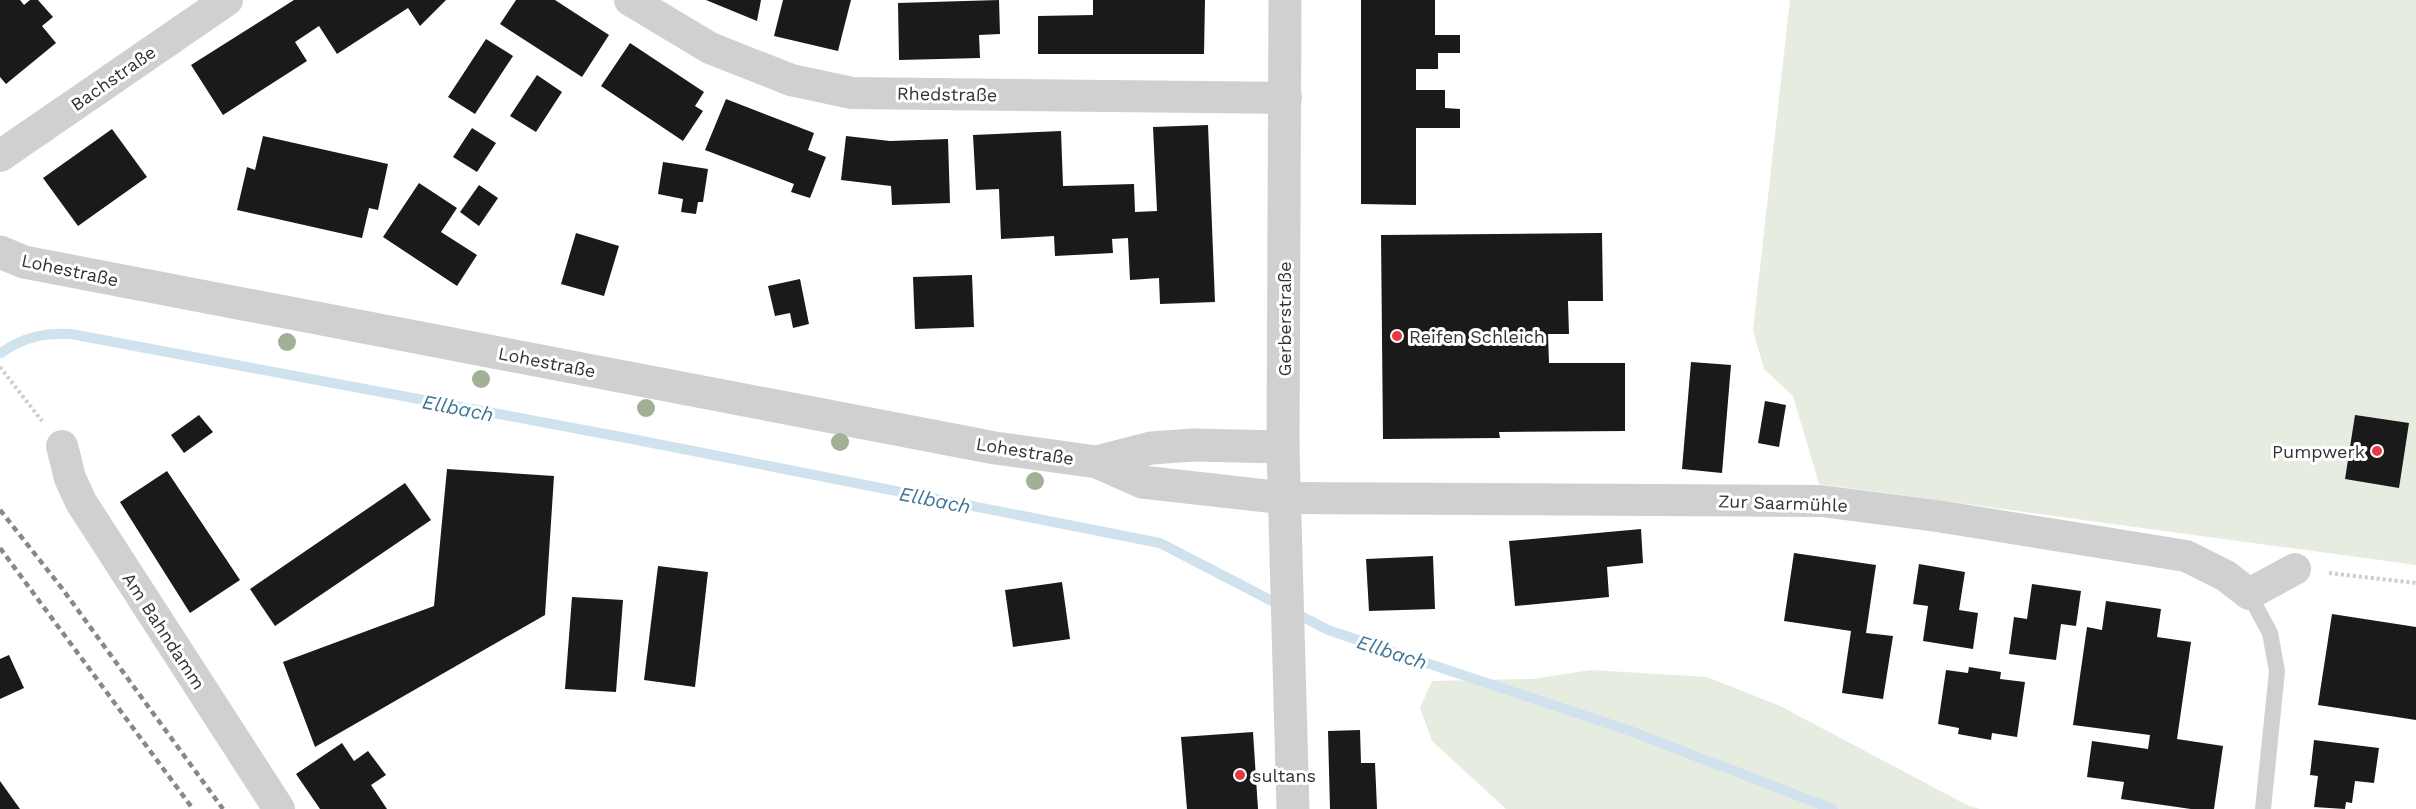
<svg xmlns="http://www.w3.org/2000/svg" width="2416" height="809" viewBox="0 0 2416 809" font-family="'Work Sans',sans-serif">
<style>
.grass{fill:#e6ecdf}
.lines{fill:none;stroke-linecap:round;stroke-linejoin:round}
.stream{stroke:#cfe2ee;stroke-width:10}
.building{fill:#1a1a1a}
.path{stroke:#cdcdcd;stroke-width:4;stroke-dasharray:3 3;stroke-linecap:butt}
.service{stroke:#d0d0d0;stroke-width:16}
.minor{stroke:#d0d0d0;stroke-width:32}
.tertiary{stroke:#d0d0d0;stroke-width:33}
.rail{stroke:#888;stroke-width:4.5;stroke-dasharray:6 4.5;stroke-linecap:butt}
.tree{fill:#a2b095}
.poi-dot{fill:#e63946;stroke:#fff;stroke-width:2}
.labels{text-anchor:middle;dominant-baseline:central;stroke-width:6;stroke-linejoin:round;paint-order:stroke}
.street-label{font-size:18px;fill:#333;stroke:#fff}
.poi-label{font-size:18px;fill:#333;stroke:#fff;text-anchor:start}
.water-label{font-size:20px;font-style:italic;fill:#3f7597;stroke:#fff}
</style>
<rect width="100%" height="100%" fill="#fff"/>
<!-- grass -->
<g class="grass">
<path d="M1790,0H2416V565L1819,484L1793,396L1764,369L1753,330Z"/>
<path d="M1591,670L1707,677L1780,706L1967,805L1980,809H1506L1432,741L1420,708L1432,681L1532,679Z"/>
</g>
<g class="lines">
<!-- stream -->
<path class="stream" d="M1,353C23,337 44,333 71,334L627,438L1160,543L1328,630L1630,731L1833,809"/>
</g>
<!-- building -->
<g class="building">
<path d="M0,0H20L24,5L30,0H38L53,17L42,26L56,43L6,84L0,77Z"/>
<path d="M294,0H446L420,26L408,8L337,54L319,26L295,42L307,61L223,115L191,65Z"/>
<path d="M516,0H555L609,35L582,77L500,24Z"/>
<path d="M706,0H761L757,21Z"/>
<path d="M783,0H851L838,51L774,36Z"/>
<path d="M999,0L1000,34L979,35L980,58L899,60L898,3Z"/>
<path d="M1093,0H1205L1204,54H1038V16L1093,15Z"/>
<path d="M1361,0H1435V35H1460V53H1438V69H1416V90H1445V108L1460,109V128H1416V205L1361,204Z"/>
<path d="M486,39L513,56L475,114L448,97Z"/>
<path d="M630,43L704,92L695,106L703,111L683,141L601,86Z"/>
<path d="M537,75L562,92L536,132L510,116Z"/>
<path d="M726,99L814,133L808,150L826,157L810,198L791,192L794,184L705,150Z"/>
<path d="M1208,125L1215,302L1160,304L1159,278L1130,280L1128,238L1112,239L1113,253L1055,256L1054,236L1001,239L999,189L976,190L973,135L1061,131L1063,186L1134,184L1135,212L1157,211L1153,127Z"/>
<path d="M472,128L496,143L477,172L453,157Z"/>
<path d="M112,129L147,177L78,226L43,178Z"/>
<path d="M263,136L388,164L378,210L369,208L362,238L237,210L247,167L255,170Z"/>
<path d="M846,136L890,141L948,139L950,203L892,205L891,186L841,180Z"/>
<path d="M663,162L708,169L703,202H698L696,214L681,212L683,199L658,194Z"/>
<path d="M419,183L457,208L441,232L477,255L457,286L383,237Z"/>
<path d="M479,185L498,198L479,226L460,212Z"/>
<path d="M576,233L619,246L604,296L561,284Z"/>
<path d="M1602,233L1603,301H1568L1569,334H1548L1549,363H1625V431L1499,432L1500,438L1383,439L1381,235Z"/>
<path d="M972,275L974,327L915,329L913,277Z"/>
<path d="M800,279L809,324L793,328L790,313L775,316L768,286Z"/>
<path d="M1691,362L1731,365L1722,473L1682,469Z"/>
<path d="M1765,401L1786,405L1779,447L1758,443Z"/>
<path d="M199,415L213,432L184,453L171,435Z"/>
<path d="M2355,415L2409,423L2399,488L2345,479Z"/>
<path d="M447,469L554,476L545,615L315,747L283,662L434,606Z"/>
<path d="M167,471L240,580L190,613L120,502Z"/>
<path d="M405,483L431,520L275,626L250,589Z"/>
<path d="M1641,529L1643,563L1607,567L1609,597L1515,606L1509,541Z"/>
<path d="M1794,553L1876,565L1866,633L1893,636L1883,699L1842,693L1851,631L1784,621Z"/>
<path d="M1433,556L1435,609L1369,611L1366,559Z"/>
<path d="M1919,564L1965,572L1959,610L1978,613L1973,649L1923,641L1928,606L1913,604Z"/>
<path d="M658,566L708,572L695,687L644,680Z"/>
<path d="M1062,582L1070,639L1013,647L1005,590Z"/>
<path d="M2032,584L2081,591L2076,626L2061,624L2056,660L2009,654L2014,617L2027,619Z"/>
<path d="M572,597L623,600L616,692L565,689Z"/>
<path d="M2106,601L2161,609L2157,637L2191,642L2177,739L2223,746L2214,809H2191L2121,799L2124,782L2087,777L2092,741L2148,749L2150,735L2073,725L2087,627L2102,630Z"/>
<path d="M2332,614L2416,627V720L2318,705Z"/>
<path d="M9,655L24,688L0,699V659Z"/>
<path d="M1969,667L2001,672L2000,679L2025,682L2017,737L1992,733L1991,740L1958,734L1959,728L1938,724L1946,670L1968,673Z"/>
<path d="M1360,730L1361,763H1375L1377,809H1330L1328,731Z"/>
<path d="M1253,732L1258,809H1187L1181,737Z"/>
<path d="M2314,740L2379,748L2374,783L2355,781L2352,803L2346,802L2345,809L2314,807L2318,776L2310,775Z"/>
<path d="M342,743L354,761L368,751L386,775L371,785L387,809H320L296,774Z"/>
<path d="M0,781L20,809H0Z"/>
</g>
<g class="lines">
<!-- path -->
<g class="path">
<path d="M0,367L42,421"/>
<path d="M2329,573L2416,583"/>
</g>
<!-- service -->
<path class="service" d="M2249,594L2270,633L2277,671L2263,809"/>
<!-- minor -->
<g class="minor">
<path d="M630,0L710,48L791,80L852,93L1286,98"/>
<path d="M0,156L227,0"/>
<path d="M62,446L70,478L81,502L279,809"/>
<path d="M1284,498L1821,501L1937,516L2186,556L2226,576L2249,594L2295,569"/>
</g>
<!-- tertiary -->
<g class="tertiary">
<path d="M1285,0L1283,447L1293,809"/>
<path d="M0,252L24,262L995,448L1097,462L1142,482L1284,498"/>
<path d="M1097,462L1151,448L1194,445L1283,447"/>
</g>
<!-- rail -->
<g class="rail">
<path d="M0,510L61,587L223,809"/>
<path d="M0,548L193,809"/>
</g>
</g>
<!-- trees -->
<g class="tree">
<circle cx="287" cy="342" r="9"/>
<circle cx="481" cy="379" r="9"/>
<circle cx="646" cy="408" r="9"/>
<circle cx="840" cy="442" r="9"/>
<circle cx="1035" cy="481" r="9"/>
</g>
<!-- markers -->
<g class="poi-dot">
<circle cx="1397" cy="336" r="6"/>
<circle cx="2377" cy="451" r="6"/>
<circle cx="1240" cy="775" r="6"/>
</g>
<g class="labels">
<!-- street labels -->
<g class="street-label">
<text transform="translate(113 78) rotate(-35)">Bachstraße</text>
<text transform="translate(947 94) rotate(1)">Rhedstraße</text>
<text transform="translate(70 270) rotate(12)">Lohestraße</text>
<text transform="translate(1284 319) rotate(-90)">Gerberstraße</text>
<text transform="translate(547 362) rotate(11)">Lohestraße</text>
<text transform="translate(1025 451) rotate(9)">Lohestraße</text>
<text transform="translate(1783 503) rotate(2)">Zur Saarmühle</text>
<text transform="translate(164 631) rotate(57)">Am Bahndamm</text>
</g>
<!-- poi labels -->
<g class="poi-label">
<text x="1409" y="336">Reifen Schleich</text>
<text x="2365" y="451" text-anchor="end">Pumpwerk</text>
<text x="1252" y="775">sultans</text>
</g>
<!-- water labels -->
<g class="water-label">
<text transform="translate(458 408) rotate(11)">Ellbach</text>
<text transform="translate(935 500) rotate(11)">Ellbach</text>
<text transform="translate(1392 652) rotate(18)">Ellbach</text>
</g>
</g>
</svg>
